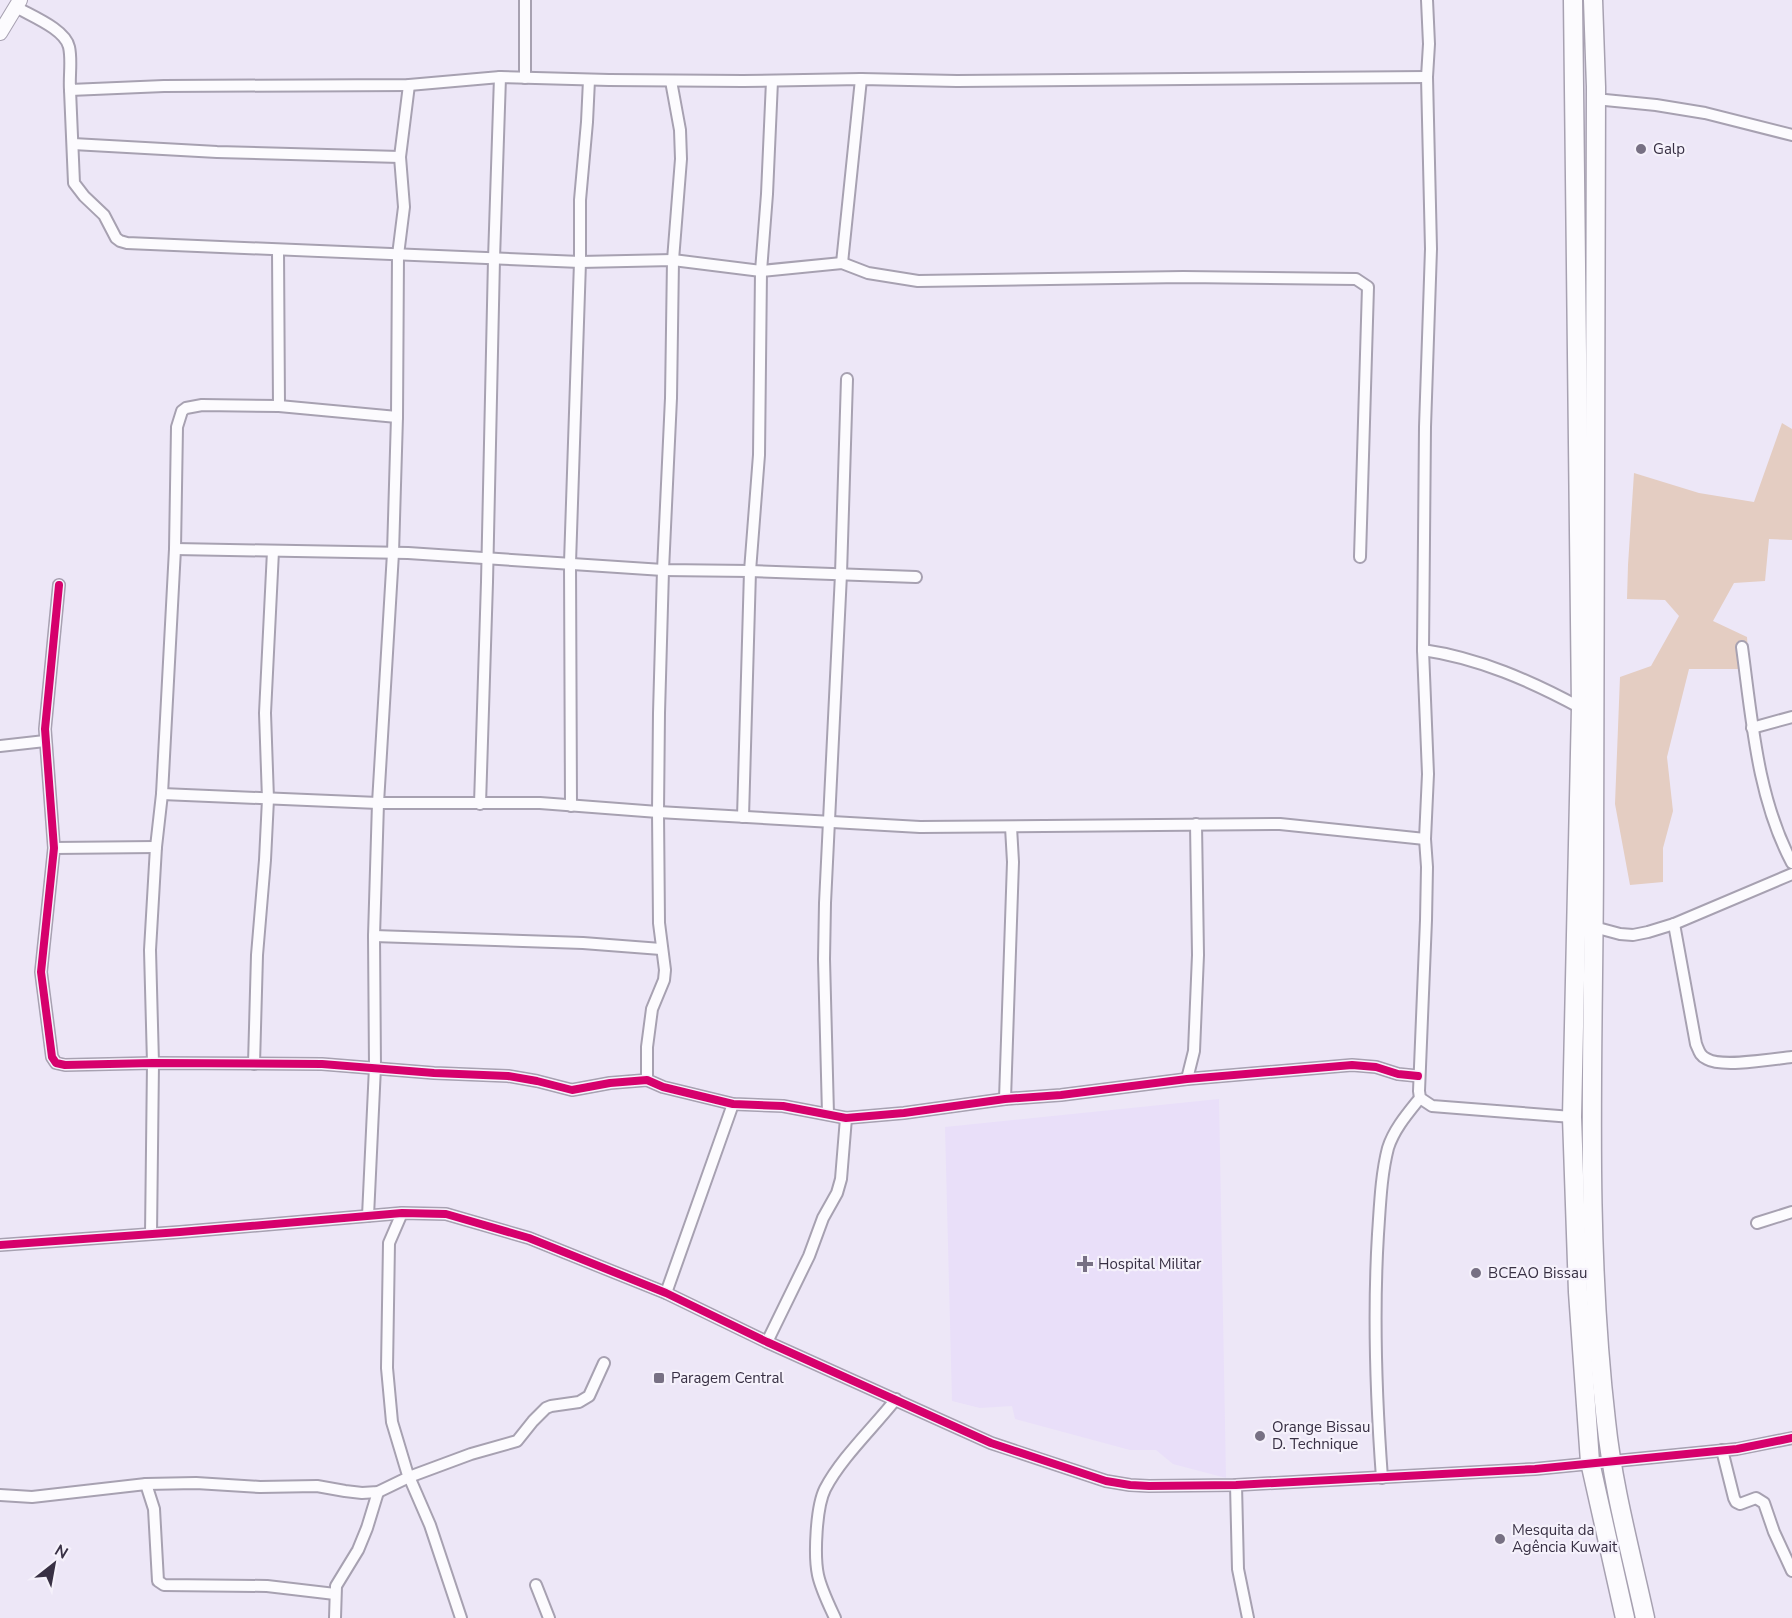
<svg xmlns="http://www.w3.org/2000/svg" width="1792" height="1618" viewBox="0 0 1792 1618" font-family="'Nunito Sans',sans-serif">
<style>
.built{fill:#e9dff9}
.green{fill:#e4cdc2}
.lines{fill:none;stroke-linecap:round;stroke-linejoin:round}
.minor-casing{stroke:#a7a1b1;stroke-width:14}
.tertiary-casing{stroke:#a7a1b1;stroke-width:16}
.primary-casing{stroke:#a7a1b1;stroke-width:21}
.minor{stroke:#fcfbfe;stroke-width:10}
.tertiary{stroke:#fcfbfe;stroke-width:14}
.primary{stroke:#fcfbfe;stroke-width:18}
.cycleway-casing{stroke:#f5f1fb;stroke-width:11}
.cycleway{stroke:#d6006c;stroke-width:8}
.poi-dot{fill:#777083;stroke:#f5f1fb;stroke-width:2}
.labels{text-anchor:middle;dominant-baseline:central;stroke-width:4.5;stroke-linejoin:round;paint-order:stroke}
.poi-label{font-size:15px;fill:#383044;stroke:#f5f1fb;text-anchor:start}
</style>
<rect width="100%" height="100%" fill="#ede7f7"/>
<!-- built -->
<path class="built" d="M1219,1099L1226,1478L1173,1464L1156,1450H1130L1015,1419L1012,1406L980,1408L952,1401L945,1127Z"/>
<!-- green -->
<path class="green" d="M1782,423L1792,429V540L1769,539L1765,581L1734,583L1713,621L1747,637L1749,669H1689L1667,757L1673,811L1663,848V882L1630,885L1615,804L1620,677L1651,666L1679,616L1665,600L1627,599L1628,565L1634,473L1699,493L1754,502Z"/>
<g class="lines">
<defs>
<g id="minor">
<path d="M1427,0L1429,44L1427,77L1431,249L1425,427L1423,650L1428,774L1425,839L1427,867L1426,920L1419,1091L1420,1098L1432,1106L1572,1117"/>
<path d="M16,7C31,16 65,29 69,47C72,60 69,76 70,90L164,86L409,85L500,77L609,80L743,81L861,79L957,81L1427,77"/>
<path d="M525,78V0"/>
<path d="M70,90L74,183L84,196L104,215L116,238L120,241L127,243L580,262L673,260L761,271L842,263L868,273L918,281L1183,277L1356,279L1368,287L1360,557"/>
<path d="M1595,99L1656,105L1705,113L1792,135"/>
<path d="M73,144L217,152L400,157"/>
<path d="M278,250L279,406"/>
<path d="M842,263L861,79"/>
<path d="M175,549L408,553L663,570L750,571L916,577"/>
<path d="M59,585L45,729L54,848L41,972L52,1057L56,1063L65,1065L153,1063L322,1064L434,1073L508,1076L537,1081L572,1090L610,1083L647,1080L663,1087L733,1104L783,1106L846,1118L904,1113L1005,1099L1061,1095L1187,1079L1352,1065L1376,1067L1398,1074L1418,1076"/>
<path d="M1742,647C1752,720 1757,797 1792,863"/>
<path d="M1423,650C1479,658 1531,681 1581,708"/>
<path d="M1752,728L1792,717"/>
<path d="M0,746L45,741"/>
<path d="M162,794L378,803H540L658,812L920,827L1280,824L1425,839"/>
<path d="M480,804L487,582L494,259L500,77"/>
<path d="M571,806L570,563L580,262V200L587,122L589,80"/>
<path d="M743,817L750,571L759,455L761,271L767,194L772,81"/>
<path d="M54,848L156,847"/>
<path d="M1674,924L1696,1044C1699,1051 1700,1056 1707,1059C1722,1068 1773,1059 1792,1057"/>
<path d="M1594,927L1620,934L1633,935L1648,932L1674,924L1792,874"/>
<path d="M374,936L583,943L661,949"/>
<path d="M254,1064L257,955L265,860L268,799L265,713L273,551"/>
<path d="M1187,1079L1194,1051L1198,955L1196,824"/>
<path d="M647,1080V1047L652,1009L664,980L665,970L659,923L658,812L659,713L663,570L671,398L673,260L681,159L680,130L671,81"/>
<path d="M1005,1099L1013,862L1011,827"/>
<path d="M828,1114L824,959L825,903L841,574L847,379"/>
<path d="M402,1213L389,1243L387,1368L392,1422L407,1472L430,1525L461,1618"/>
<path d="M368,1216L375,1067L374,936L378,803L393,553L397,417L398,255L404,207L400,157L409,85"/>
<path d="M1757,1223L1792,1212"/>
<path d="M151,1234L153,1063L150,950L156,847L162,794L175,549L177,427L182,411L186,408L202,405L279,406L397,417"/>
<path d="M0,1245L180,1232L402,1213L446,1214L529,1238L666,1293L767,1342L991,1443L1106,1481L1130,1485L1149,1486L1236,1485L1535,1469L1737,1449L1792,1438"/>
<path d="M666,1293L733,1104"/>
<path d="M767,1342L809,1256L823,1218L837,1193L841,1179L846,1118"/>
<path d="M1722,1450L1734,1498L1736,1502L1740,1504L1756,1498L1764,1503L1774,1532L1792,1571"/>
<path d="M1382,1478C1376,1397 1373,1316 1378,1234C1380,1206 1381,1175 1388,1148C1394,1129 1408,1113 1420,1098"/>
<path d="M146,1484L196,1483L260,1487L317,1486L345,1491L362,1493L378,1492L409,1477L471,1454L517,1441L533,1421L546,1408L551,1406L579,1402L589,1396L604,1363"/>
<path d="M1236,1485L1238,1569L1248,1618"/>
<path d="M0,1495L32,1497L146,1484L154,1509L158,1581L164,1585L267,1586L335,1594"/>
<path d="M536,1585L549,1618"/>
<path d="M335,1618L336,1586L358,1550L367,1528L378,1492"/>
<path d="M835,1618C829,1605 821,1589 818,1575C814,1556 816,1507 825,1489C841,1458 874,1427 896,1399"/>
</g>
<path id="tertiary" d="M0,33L20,0"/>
<g id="primary">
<path d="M1573,0L1581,708L1572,1117L1578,1292L1590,1462L1625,1618"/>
<path d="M1593,0L1596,87C1593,341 1595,596 1594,851C1594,1041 1584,1232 1606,1421C1613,1488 1631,1553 1645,1618"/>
</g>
</defs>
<!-- minor casing -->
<use href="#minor" class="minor-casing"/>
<!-- tertiary casing -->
<use href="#tertiary" class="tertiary-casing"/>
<!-- primary casing -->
<use href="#primary" class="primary-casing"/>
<!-- minor -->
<use href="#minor" class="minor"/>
<!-- tertiary -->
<use href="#tertiary" class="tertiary"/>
<!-- primary -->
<use href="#primary" class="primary"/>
<defs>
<g id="cycleway">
<path d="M59,585L45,729L54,848L41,972L52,1057L56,1063L65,1065L153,1063L322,1064L434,1073L508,1076L537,1081L572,1090L610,1083L647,1080L663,1087L733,1104L783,1106L846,1118L904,1113L1005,1099L1061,1095L1187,1079L1352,1065L1376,1067L1398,1074L1418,1076"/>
<path d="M0,1245L180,1232L402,1213L446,1214L529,1238L666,1293L767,1342L991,1443L1106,1481L1130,1485L1149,1486L1236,1485L1535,1469L1737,1449L1792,1438"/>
</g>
</defs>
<!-- cycleway casing -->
<use href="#cycleway" class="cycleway-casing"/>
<!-- cycleway -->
<use href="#cycleway" class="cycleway"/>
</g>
<!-- markers -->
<g class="poi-dot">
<circle cx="1641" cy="149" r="6"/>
<path d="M1082 1255h6v6h6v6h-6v6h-6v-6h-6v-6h6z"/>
<circle cx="1476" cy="1273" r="6"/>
<rect x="653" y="1372" width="12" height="12" rx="3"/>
<circle cx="1260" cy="1436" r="6"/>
<circle cx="1500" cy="1539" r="6"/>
</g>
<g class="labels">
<!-- poi labels -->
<g class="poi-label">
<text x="1653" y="149">Galp</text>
<text x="1098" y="1264">Hospital Militar</text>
<text x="1488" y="1273">BCEAO Bissau</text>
<text x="671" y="1378">Paragem Central</text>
<text x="1272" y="1427">Orange Bissau<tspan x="1272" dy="17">D. Technique</tspan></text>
<text x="1512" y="1530">Mesquita da<tspan x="1512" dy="17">Agência Kuwait</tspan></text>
</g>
</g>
<!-- north arrow -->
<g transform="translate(54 1564) rotate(31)" stroke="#f5f1fb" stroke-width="4.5" paint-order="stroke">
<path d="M0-4.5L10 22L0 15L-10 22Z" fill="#383044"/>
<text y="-9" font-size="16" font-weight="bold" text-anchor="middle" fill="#383044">N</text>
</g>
</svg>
